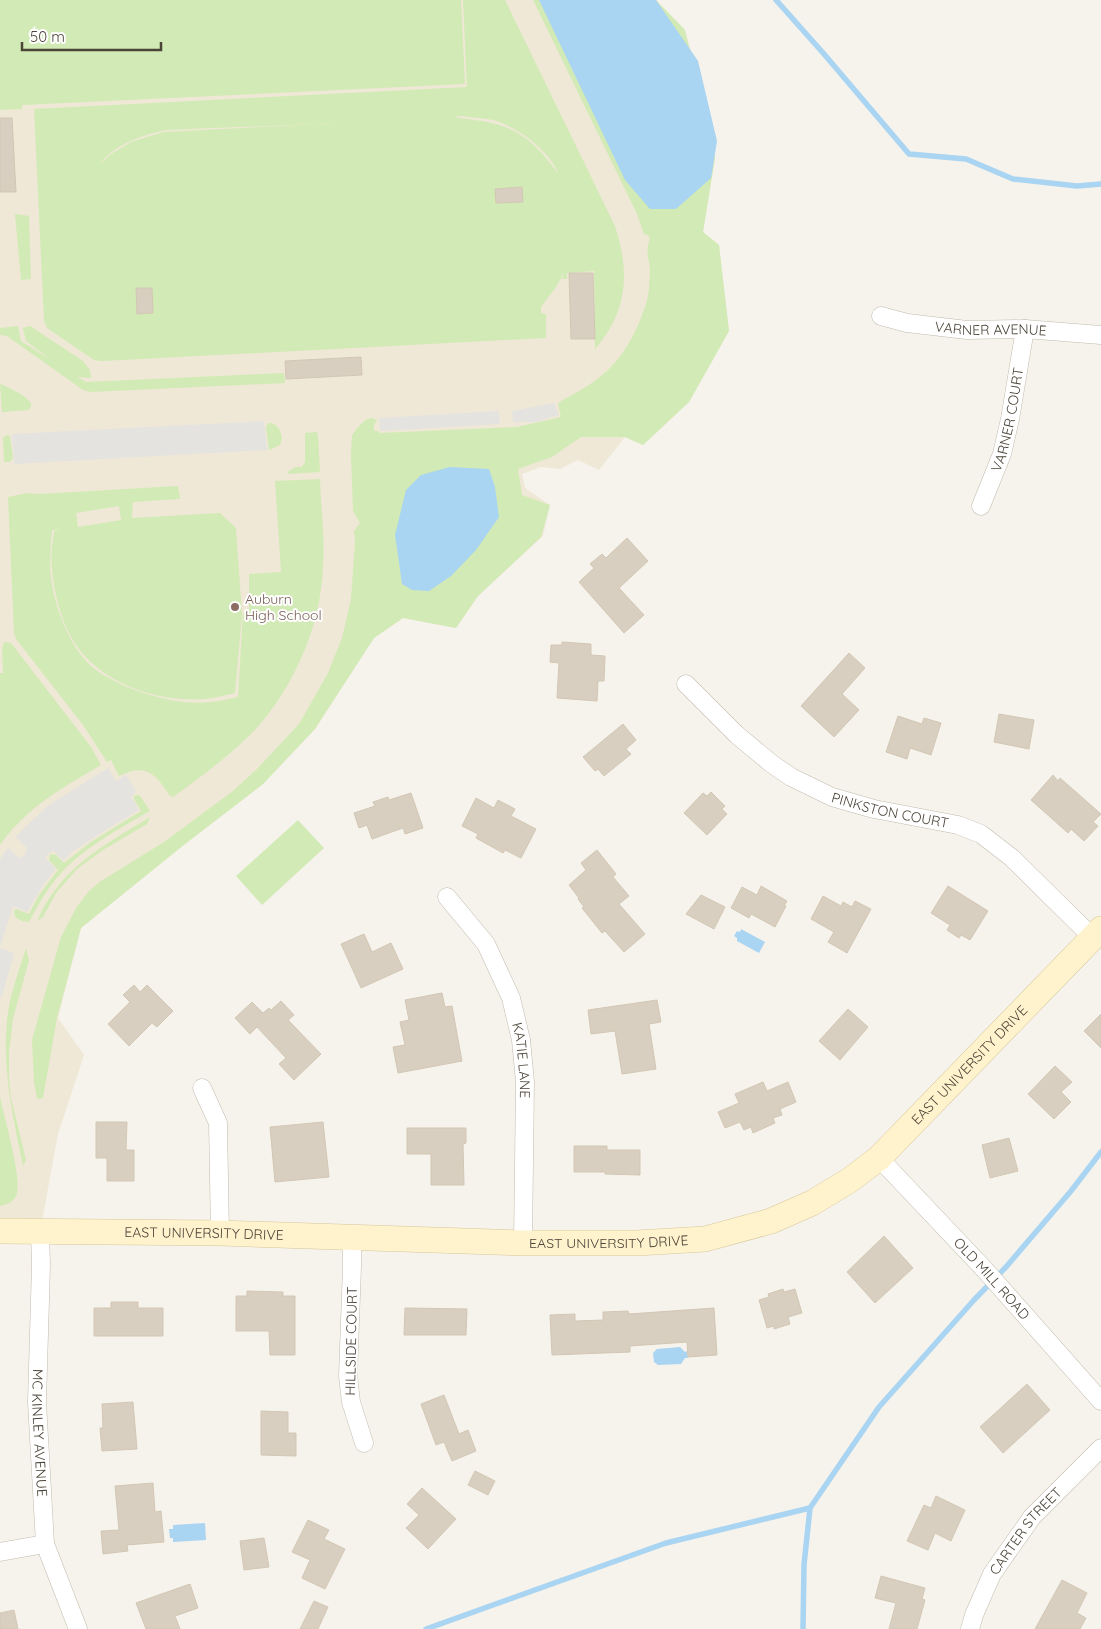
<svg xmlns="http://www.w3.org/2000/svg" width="1101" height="1629" viewBox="0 0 1101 1629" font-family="Quicksand,sans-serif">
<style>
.education{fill:#efe8d6}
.green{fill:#d2eab5;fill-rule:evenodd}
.parking{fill:#e5e3e0}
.water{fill:#a9d4f2}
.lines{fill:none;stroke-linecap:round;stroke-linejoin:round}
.stream{stroke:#a9d4f2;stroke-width:5.5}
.building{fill:#d8cfc1;stroke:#d3c7b4}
.street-casing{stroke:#c2bbae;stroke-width:19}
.secondary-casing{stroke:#d6c79b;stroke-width:26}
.street{stroke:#fff;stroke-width:18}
.secondary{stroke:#fff3cd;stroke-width:25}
.education-dot{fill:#8d6e63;stroke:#fff;stroke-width:2}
.labels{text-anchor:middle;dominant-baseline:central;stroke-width:4;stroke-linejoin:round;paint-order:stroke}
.street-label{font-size:14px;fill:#4b4439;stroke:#fff}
.education-label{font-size:14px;fill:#785e54;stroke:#fff;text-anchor:start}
</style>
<rect width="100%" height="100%" fill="#f6f3ec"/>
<!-- education -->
<path class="education" d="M0,0H656L685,30L703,94L715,158L703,232L719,245L729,331L689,402L643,445L625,437L599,470L578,460L560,469L541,467L522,474L525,488L550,505L543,536L478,596L456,628L403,618L374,638L315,729L263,784L185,844L81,928L58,1018L84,1055L58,1134L40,1232L0,1231Z"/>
<!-- green -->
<g class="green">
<path d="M0,0H461L465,84L22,105V109L0,110Z"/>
<path d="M463,0H505L615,226C630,272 628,311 595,349L594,271L567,273V279H562L564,273L556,287L541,307V313L546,314V338L102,361L94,360L47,328L44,321L34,109L467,87ZM462,116C472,118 483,118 493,120C516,126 549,150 558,173C551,165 545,156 538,149C511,122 488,122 453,117ZM338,123L163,132L131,142L111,154L100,164C115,144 142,135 167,130Z"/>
<path d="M533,0H656L685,30L715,158L703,232L719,245L729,331L689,402L643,445L625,437H581L552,457L518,469L522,495L550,505L541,537L478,596L456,628L403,618L374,638L315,729L263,784L185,844L81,928L57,1018L43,1098L37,1099L34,1082L32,1040L61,937L76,908L89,891L101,881L164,842L233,791L258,768L299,724L328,673L342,638L351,599L355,541L354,531L360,523L353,511L351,454L352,435L358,427L367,419L372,418L377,420L374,425V431H378L379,433L517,427L561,417L558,404L561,401C599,381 620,366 638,325C643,313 648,301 649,288C649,282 650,275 650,269C649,259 645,249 650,239L648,235L644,234L637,214Z"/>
<path d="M15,214L29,216L31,279L21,280Z"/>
<path d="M18,326L21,341L51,360L26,341L23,328L30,326L83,361L90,370L91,378L78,377L86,382L284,373L285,383L91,392L83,390L7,336L0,335V328Z"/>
<path d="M0,384C11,388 23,394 31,403V407L28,410L2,412Z"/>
<path d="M268,423C278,423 280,430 282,438L280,445L269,450L266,428Z"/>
<path d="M317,432L318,436L320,472L288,474L287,472L296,467H302L305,462V433Z"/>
<path d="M7,435L10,436L13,458L10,462H4L3,438Z"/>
<path d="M320,479C321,508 325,537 323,566C321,626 294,688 253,732C229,756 201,777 173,797L170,796C155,773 146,763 119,776L111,760L107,762L83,725L16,639L14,633L8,497L27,493L39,494L178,486L180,499L133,502L132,518L220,513L236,528L242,614L235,693C225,695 215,698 205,699C157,703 100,683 74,642C61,622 54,592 52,569C50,557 53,543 54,531L60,529L52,530C51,543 50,556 50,568C52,602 69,650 96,670C110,680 128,688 144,693C178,704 203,706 238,697L243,613H249V574L281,572L275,481ZM119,506L121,520L78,527L76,513Z"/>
<path d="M4,642L11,643L91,747L101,765C62,788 27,807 0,845V673H3L2,649Z"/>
<path d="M138,795L141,797L150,811C119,829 86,846 61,873C48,887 38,905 29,922C22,921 14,920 14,911L16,909L29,914L39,895L58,870L49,860L50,854L56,855L64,863L91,842L141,811L134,799V796Z"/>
<path d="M150,817L147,824L103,850L77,869L56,893L43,917L37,921C61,867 102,847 150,817Z"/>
<path d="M298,820L324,848L262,905L236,876Z"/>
<path d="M26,948L29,960L13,1019L9,1052V1078L11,1098L26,1160L23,1166C12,1111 0,1062 9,1006C13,987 20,967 26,948Z"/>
<path d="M0,1096C3,1115 24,1182 16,1196C13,1202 6,1205 0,1206Z"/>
</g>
<!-- parking -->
<g class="parking">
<path d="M554,403L559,415L536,422H513L512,411Z"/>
<path d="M499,411L500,424L380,431L379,418Z"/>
<path d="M264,421L267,450L14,464L12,434Z"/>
<path d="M108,768L116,781L126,775L136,792L131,797L139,810L104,831L72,852L63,861L53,850L48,854L45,858L56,869L45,882L27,912L13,906L0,947V859L8,848L19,858L25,854L27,848L16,837L24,828L49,805Z"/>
<path d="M0,948L14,953L2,997L0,996Z"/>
</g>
<!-- water -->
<g class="water">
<path d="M539,0H656L698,61L717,141L711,178L676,209H650L625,180Z"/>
<path d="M450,467L489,469L495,487L499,517L476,550L451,576L429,591L412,590L402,584L395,535L406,490L421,475Z"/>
<path d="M741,929L765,942L759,953L737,941V938L734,936L737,931L740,932Z"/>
<path d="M680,1347L685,1352L687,1351L688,1358H685L681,1364L658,1365L654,1362L653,1353L657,1349Z"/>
<path d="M205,1523L206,1540L173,1542V1538H170L169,1529H173V1525Z"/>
</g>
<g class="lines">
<!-- stream -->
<g class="stream">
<path d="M776,0L824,54L909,154L966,159L1013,179L1077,186L1101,184"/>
<path d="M426,1629L666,1543L810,1508L879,1407L974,1300L1006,1267L1071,1191L1101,1152"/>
<path d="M803,1629L804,1565L810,1508"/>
</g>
</g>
<!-- building -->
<g class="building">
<path d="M0,118H12L16,192H0Z"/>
<path d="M522,187L523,202L496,203L495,189Z"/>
<path d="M569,273H593L595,339H571Z"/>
<path d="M136,288H152L153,313L137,314Z"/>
<path d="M361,357L362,375L286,379L285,361Z"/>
<path d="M627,538L648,561L619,588L644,615L624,633L579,582L594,568L590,564L602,554L606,558Z"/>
<path d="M562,642L591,644V655L605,656L604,681H598L597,701L557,698L559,663L550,662L551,645H562Z"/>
<path d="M849,653L865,668L842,694L859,710L834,737L801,706Z"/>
<path d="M999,714L1034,720L1029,749L994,742Z"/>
<path d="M898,716L922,724L924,718L941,723L931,755L910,748L907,759L886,752Z"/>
<path d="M623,724L636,740L626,749L631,754L604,776L598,769L595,771L583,757Z"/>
<path d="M1053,775L1058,781L1060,778L1101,814L1093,822L1098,826L1084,841L1071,829L1068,833L1031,800Z"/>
<path d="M711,792L725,806L722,809L727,814L707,835L684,813L703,793L707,796Z"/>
<path d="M411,793L423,828L405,834L403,828L372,839L367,825L359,828L354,813L375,806L373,802L388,797L389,800Z"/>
<path d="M476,798L494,808L498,800L515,809L511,816L536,829L521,858L505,850L503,853L476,838L478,834L462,826Z"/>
<path d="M597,850L616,874L613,877L629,896L619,904L645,934L624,952L605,931L602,933L582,908L584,907L578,899L579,898L569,885L586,870L581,863Z"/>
<path d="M761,886L787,901L784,906H786L775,927L751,914L749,918L731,908L742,887L757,895Z"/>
<path d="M948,886L988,911L970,940L961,935L959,938L947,930L950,925L931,913Z"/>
<path d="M701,895L725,907L714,929L686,914Z"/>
<path d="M823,896L841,906L843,902L852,907L855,901L871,909L847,953L828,942L834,932L811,919Z"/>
<path d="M364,934L372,952L391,943L403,969L361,988L341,944Z"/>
<path d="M134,985L140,992L147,985L173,1011L157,1027L152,1023L129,1046L108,1024L130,1002L123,995Z"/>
<path d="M442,993L445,1007L452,1006L462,1061L398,1073L393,1047L405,1045L400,1022L409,1020L405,1000Z"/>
<path d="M657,1000L661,1022L649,1024L656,1069L622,1074L615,1031L591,1034L588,1010Z"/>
<path d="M281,1001L294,1015L288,1020L321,1054L294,1080L279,1064L286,1058L257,1027L250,1034L235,1018L252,1002L263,1013L269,1008L271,1010Z"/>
<path d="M848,1009L868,1027L840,1060L819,1041Z"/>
<path d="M1101,1014V1048L1084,1031Z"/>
<path d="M1055,1066L1072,1082L1061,1092L1071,1102L1054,1119L1028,1094Z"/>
<path d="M763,1082L767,1091L788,1082L796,1102L780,1109L782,1115L773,1118L775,1123L753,1133L751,1127L744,1130L740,1122L725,1128L718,1112L739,1103L735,1094Z"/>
<path d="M96,1122H127L126,1150H134V1181H107V1158H96Z"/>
<path d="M323,1122L329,1177L275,1182L270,1127Z"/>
<path d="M407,1128H466V1143L463,1144L464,1185H431V1154H407Z"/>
<path d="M1009,1138L1018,1171L990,1178L982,1145Z"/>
<path d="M574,1146H607V1150H640V1175L605,1174V1172H574Z"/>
<path d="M884,1236L913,1268L875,1303L847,1272Z"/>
<path d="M783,1289L784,1292L795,1289L802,1313L788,1317L790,1324L774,1329V1326L767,1328L759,1300L769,1297L768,1294Z"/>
<path d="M247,1291L283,1292V1296H295V1355H270L269,1331H236V1296H247Z"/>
<path d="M111,1302H138V1308H163V1336H94V1308H111Z"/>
<path d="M405,1308L467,1309L466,1335H404Z"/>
<path d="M714,1308L717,1355L688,1357L687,1342L630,1346V1352L552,1355L550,1315L575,1314V1321L603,1320V1312L628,1311L629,1314Z"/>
<path d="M1027,1384L1050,1410L1003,1453L980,1427Z"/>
<path d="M444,1395L459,1434L468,1430L476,1451L452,1461L444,1442L436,1445L421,1404Z"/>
<path d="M133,1402L137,1449L102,1451L100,1428H103L102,1404Z"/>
<path d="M261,1411L288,1412V1433H296V1456L261,1455Z"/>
<path d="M475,1471L495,1481L488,1495L468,1485Z"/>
<path d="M153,1483L155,1512L161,1511L164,1542L127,1545L128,1551L103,1554L101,1531L119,1530L115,1486Z"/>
<path d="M422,1488L456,1519L428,1549L406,1528L419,1515L407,1504Z"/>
<path d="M936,1496L965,1510L951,1541L935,1533L928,1550L907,1541L924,1505L931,1508Z"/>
<path d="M308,1520L329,1530L324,1539L345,1549L325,1589L302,1578L310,1560L292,1552Z"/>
<path d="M264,1538L269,1567L244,1570L240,1541Z"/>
<path d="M881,1576L925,1588L922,1599L925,1600L917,1629H889L896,1603L875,1598Z"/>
<path d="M1062,1580L1087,1593L1077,1613L1086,1618L1080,1629H1035Z"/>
<path d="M190,1584L198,1608L175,1616L180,1629H146L136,1603Z"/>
<path d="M314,1601L328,1607L318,1629H300Z"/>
<path d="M14,1610L18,1629H0V1613Z"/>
</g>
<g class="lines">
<defs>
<g id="street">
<path id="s1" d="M881,316L907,323L967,330L1025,329L1101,335"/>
<path id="s2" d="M981,506L1002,454L1010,419L1025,329"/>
<path id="s3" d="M686,684L737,735L772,764L791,777L832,797L874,809L958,825L981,834L1012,858L1093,938"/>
<path id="s4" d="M447,897L486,944L511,998L521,1040L525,1082L523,1243"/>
<path d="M202,1088L218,1123L220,1233"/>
<path id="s5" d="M879,1158L985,1270L1101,1401"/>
<path id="s6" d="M40,1232L41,1265L37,1402L45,1544L78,1629"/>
<path d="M352,1237V1267L348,1376L351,1402L364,1443"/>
<path d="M0,1552L45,1544"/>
<path id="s7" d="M970,1629L974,1615L992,1574L1032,1517L1101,1448"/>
</g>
<g id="secondary">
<path id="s8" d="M0,1231L220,1233L523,1243H637L705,1239L771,1221L812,1203L850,1180L879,1158L1101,929"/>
</g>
</defs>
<!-- street casing -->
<use href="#street" class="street-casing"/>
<!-- secondary casing -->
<use href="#secondary" class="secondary-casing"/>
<!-- street -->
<use href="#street" class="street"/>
<!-- secondary -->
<use href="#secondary" class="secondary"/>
</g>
<!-- markers -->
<circle class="education-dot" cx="235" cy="607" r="5"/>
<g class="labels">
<!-- street labels -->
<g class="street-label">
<text stroke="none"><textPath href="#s1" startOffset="111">VARNER AVENUE</textPath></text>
<text stroke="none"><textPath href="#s2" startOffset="91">VARNER COURT</textPath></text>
<text stroke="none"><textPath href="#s3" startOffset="246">PINKSTON COURT</textPath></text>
<text stroke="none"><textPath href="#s4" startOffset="184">KATIE LANE</textPath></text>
<text stroke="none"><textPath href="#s8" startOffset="1029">EAST UNIVERSITY DRIVE</textPath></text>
<text stroke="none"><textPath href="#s8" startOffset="204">EAST UNIVERSITY DRIVE</textPath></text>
<text stroke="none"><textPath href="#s8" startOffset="609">EAST UNIVERSITY DRIVE</textPath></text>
<text stroke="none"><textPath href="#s5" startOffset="165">OLD MILL ROAD</textPath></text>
<text transform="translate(351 1341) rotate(-89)">HILLSIDE COURT</text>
<text stroke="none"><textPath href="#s6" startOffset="201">MC KINLEY AVENUE</textPath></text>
<text stroke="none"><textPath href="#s7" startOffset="114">CARTER STREET</textPath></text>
</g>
<!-- education labels -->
<g class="education-label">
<text x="245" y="599">Auburn<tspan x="245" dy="16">High School</tspan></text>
</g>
</g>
<!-- scale -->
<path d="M22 42v8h139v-8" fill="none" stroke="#4b4439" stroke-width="2.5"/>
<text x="30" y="42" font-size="15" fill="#4b4439" stroke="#ffffff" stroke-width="4" paint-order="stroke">50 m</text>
</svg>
